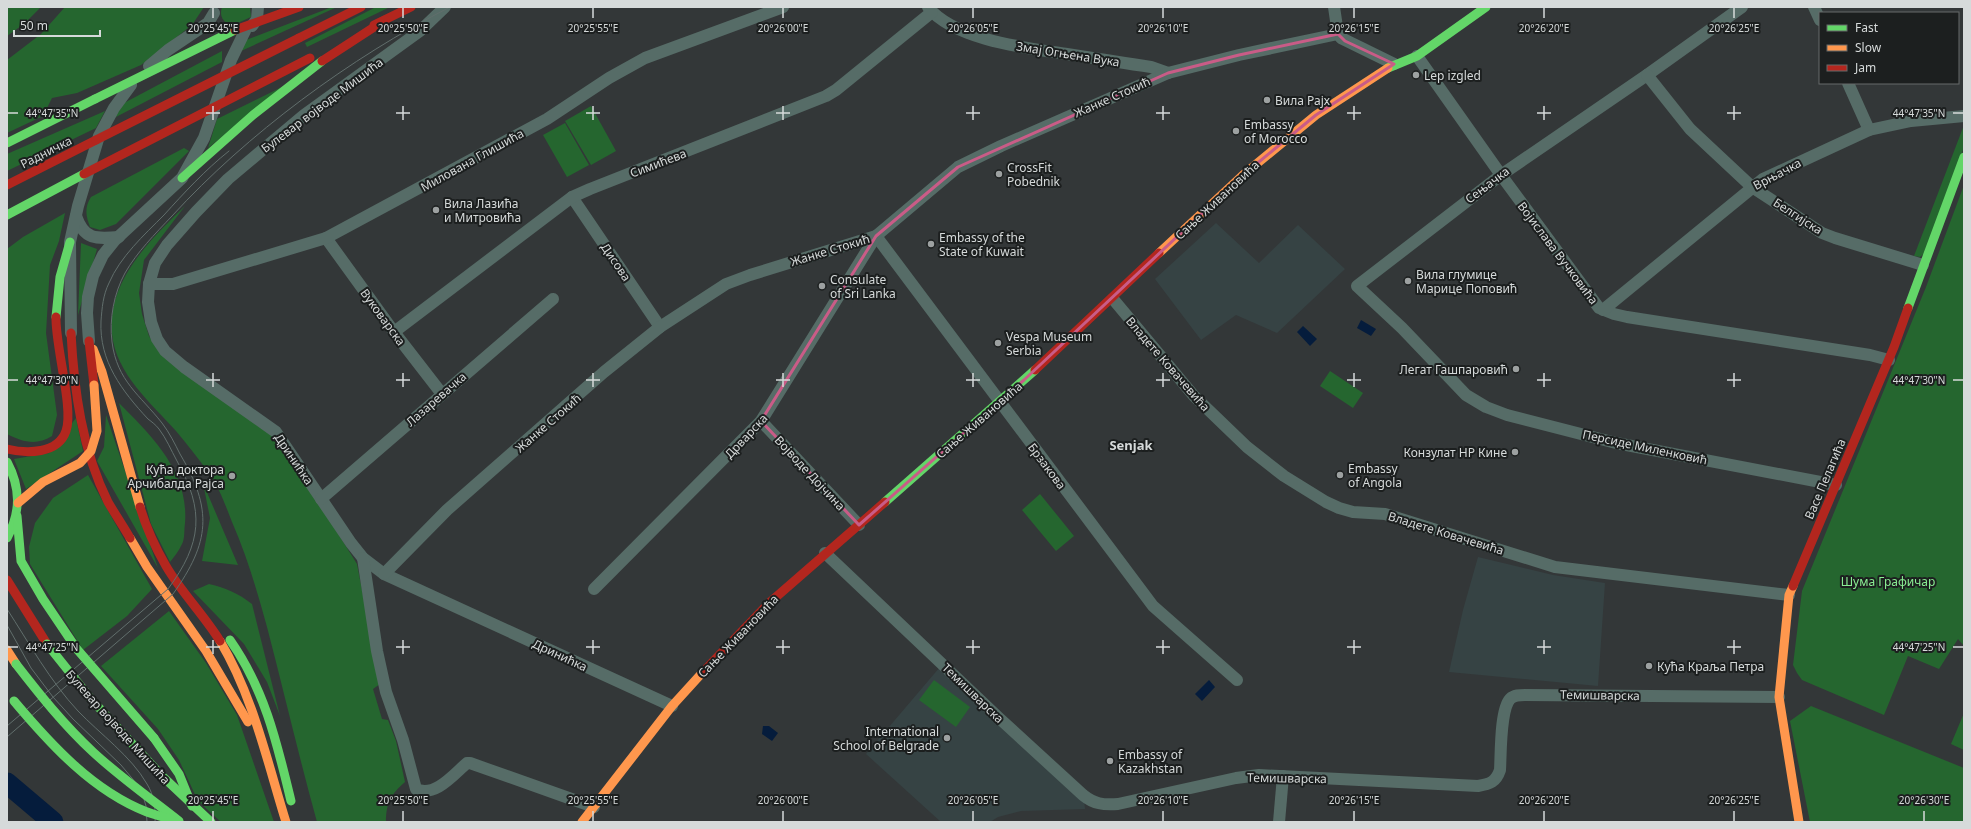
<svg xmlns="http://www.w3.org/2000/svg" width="1971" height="829" viewBox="0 0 1971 829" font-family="'Noto Sans',sans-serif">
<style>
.built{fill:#364344}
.green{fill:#25662f}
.water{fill:#051c3c}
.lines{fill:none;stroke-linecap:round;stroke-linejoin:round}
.river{stroke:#051c3c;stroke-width:21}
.street{stroke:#566c67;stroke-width:12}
.fast{stroke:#63d668;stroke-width:9}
.slow{stroke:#ff974d;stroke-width:9}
.jam{stroke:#b3261e;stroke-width:9}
.tram{stroke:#616e6c;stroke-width:1}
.fast-bridge{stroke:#63d668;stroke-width:9}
.slow-bridge{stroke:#ff974d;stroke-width:9}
.jam-bridge{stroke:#b3261e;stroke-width:9}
.marked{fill:none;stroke:#c95c87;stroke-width:3;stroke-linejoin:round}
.ticks{fill:none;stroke:#d6dada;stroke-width:1.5}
.poi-dot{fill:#9da1a1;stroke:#1c1f1f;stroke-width:1.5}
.labels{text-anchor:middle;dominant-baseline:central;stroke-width:4;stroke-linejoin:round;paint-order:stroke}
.street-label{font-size:12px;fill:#d6dada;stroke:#1c1f1f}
.poi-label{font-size:12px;fill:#d6dada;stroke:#1c1f1f;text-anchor:start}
.park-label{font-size:12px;fill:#8aee93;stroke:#1c1f1f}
.neighbourhood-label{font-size:13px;font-weight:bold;fill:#d6dada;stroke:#1c1f1f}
.ticks-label{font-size:10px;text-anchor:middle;fill:#d6dada;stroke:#1c1f1f;stroke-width:4;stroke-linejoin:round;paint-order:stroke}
</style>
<rect width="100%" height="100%" fill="#333738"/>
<!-- built -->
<g class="built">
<path d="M1216,223L1259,263L1298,225L1345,269L1277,333L1236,315L1201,340L1155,279Z"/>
<path d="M1478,557L1553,575L1605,583L1598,686L1449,672L1463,610Z"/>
<path d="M940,667L1084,800L1085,809L1021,811L998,817L990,822H941L866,754Z"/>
</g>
<!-- green -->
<g class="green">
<path d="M7,7H41L24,24L7,36Z"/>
<path d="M65,7H204L192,25L141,65L77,93L52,98L43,116L7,133V60L41,34Z"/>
<path d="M222,7H250L251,17L231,26C223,22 219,16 222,7Z"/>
<path d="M332,7H337L239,52L246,40Z"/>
<path d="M376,7H390L307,47L305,43Z"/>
<path d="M222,51V62L114,118L124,103Z"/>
<path d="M286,85L208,148L217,119Z"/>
<path d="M591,106L616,151L591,165L565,121Z"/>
<path d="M105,111L96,128L7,171V154Z"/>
<path d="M565,123L589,165L567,177L543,135Z"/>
<path d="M1964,125V147L1925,253L1920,257L1914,256Z"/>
<path d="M184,148L189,151L116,224L100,230L90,227C86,216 84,208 91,197Z"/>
<path d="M1964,185V646L1958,639L1939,669L1908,656L1884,715L1802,680L1797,673L1793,665L1802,591L1926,287Z"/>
<path d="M185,206L144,260L139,293L142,314L149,336L157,347L276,434L357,564L380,684L373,689L382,719L388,720L396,741L405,782C391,794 386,803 386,822H317C299,757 284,692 267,627C257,591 247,556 232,522C225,504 219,487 208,472C198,458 187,444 176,431C151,403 116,374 112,334C107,281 150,240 185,206Z"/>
<path d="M65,213L59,241L50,265L46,333L57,415L52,436C36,446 23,442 7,434V249L23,237Z"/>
<path d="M81,243L97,249L78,315Z"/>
<path d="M1330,371L1363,393L1353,408L1320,386Z"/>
<path d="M119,403C152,436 189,472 185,523C184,529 185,539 182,544C179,551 174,557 170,562L151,524Z"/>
<path d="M106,415L158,568L97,461L104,447Z"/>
<path d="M76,418L83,451L26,489L14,459L49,453Z"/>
<path d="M88,475L152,589L127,616L83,650L30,564L29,547L35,523L53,498Z"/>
<path d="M203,483L238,565L202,561L210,518Z"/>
<path d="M1040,494L1074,536L1056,551L1022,510Z"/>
<path d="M209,584C226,588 238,593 252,604L280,716L267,682L244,644L193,591Z"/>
<path d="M169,611L206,663L237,715L274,822H221L198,801L179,760L158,729L101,666Z"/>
<path d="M934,680L970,707L956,727L919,700Z"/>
<path d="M1811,706L1964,768V822H1810L1790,721Z"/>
<path d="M1964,713V750L1951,744Z"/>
</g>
<!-- water -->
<g class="water">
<path d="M1361,320L1376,329L1371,336L1357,328Z"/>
<path d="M1303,326L1317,339L1310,346L1297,332Z"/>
<path d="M1209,680L1215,687L1202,701L1195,694Z"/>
<path d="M763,726H769L778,733L772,741L762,734Z"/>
</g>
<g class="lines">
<!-- river -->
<path class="river" d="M7,783L53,822"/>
<!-- street -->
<g class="street">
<path d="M445,7L420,31L304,115L228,179L196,212L167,245L155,263L149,284L148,302L151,322L157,339L165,351L184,367L276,432L351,543L363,558L384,574L672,706"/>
<path d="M928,7C954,40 1027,48 1067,54C1095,58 1123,63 1151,67L1168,73"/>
<path d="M1334,7L1338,34L1341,38L1394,64"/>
<path d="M1742,7L1647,75L1501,175L1357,286L1402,328L1466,395L1486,407L1507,415L1616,443L1836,485"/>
<path d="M1814,7L1820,20"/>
<path d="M252,26L257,19L258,7"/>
<path d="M1417,56L1501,175L1599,308L1614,314L1627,317L1870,355L1889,360"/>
<path d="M149,66L168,50L208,23L214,13"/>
<path d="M1647,75L1690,129L1752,187L1822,233L1835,238L1923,265"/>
<path d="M1848,83L1869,130"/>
<path d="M572,197L660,327"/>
<path d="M76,216C84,240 96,239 119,237"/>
<path d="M876,236L1153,606L1237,680"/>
<path d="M326,238L394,332L442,394"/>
<path d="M149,284H173L326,238L547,119L609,78L645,58L783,7"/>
<path d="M1113,299L1194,396L1247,447L1284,476L1326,502L1339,508L1353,512L1385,514L1555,567L1789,595"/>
<path d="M1603,310L1763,179L1869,130L1911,121L1964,116"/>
<path d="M394,332L572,197L590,189L826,96L836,90L932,12"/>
<path d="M71,333L70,242L78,206L99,136L114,108L131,85"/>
<path d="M89,341L87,313L88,297L93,276L103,255L115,240L182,178L204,138L231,60L245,31"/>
<path d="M761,421L859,525"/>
<path d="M321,499L553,299"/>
<path d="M825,553L999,718L1083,795C1094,804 1103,805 1118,804L1236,778L1259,775L1478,786C1490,784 1496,782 1500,770C1501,754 1500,710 1510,699C1514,695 1520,695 1525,695L1779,697"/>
<path d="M363,558L377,651L386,692L403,740L416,789C435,798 454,774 467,763H470L594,807"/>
<path d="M384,574L447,510L604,372L660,327L726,284L750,275L876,236L958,167L1001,146L1168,73L1239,55L1338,34"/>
<path d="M594,589L761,421L876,236"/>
<path d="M1279,822L1283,776"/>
</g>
<!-- fast -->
<g class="fast">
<path d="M1388,68L1417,56L1486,7"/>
<path d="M7,143L95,99"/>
<path d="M182,178L253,115L322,61"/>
<path d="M7,215L84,174"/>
<path d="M1908,308L1964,157"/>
<path d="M56,317L60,277L70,242"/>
<path d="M7,462C21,488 21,512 7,538"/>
<path d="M885,502L1035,370"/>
<path d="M17,516L21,561L43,599L76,648"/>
<path d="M230,640C265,690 277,743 291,801"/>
<path d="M154,738L179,774L192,806"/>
<path d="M161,775L211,822"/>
</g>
<!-- slow -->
<g class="slow">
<path d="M1159,253L1243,175L1316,115L1388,68"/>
<path d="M93,349L102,372L140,507"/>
<path d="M130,538L147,567L206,651L248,722"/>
<path d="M1793,586L1789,595L1779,697L1799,822"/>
<path d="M220,641C253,696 267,761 286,822"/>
<path d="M7,650L16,664"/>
<path d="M582,822L672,706L702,673"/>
</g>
<!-- jam -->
<g class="jam">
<path d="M374,25L411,7"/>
<path d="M299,38L361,7"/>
<path d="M322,61L385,20"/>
<path d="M7,185L96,140"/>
<path d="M71,333C74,390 82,450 108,502C115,514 123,526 130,538"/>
<path d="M89,341L94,385"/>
<path d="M1035,370L1159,253"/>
<path d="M7,449C27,454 58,454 66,431C74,409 55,345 56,317"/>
<path d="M140,507C146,527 155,547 166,566C181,592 204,615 220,641"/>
<path d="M7,580L47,644"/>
<path d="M1793,586L1894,347L1908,308"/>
<path d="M702,673L768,604L885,502"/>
</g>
<!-- tram -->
<g class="tram">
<path d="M7,609C29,643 50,681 78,711C100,734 131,756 147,784C154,795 156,809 155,822"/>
<path d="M7,625L31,668L53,697L73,719L121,765L141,789L146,806L147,822"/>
<path d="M7,726L168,589C202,543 205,511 177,461C171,450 166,438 159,429C156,425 152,422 148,419C122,391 99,361 101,321C102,308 103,295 109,283C120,257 144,235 164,215C184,193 205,170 229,151"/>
<path d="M7,737L173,594C210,542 213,510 180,454C175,444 169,432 162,423C140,395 117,381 112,342C109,319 114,293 125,273C137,252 155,234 172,216C247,134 350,58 450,7"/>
</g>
<!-- fast-bridge -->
<g class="fast-bridge">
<path d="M95,99L235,30"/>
<path d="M47,644L91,699L161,775"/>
<path d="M76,648L154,738"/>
<path d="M16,664C40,695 64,725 93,752C120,777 150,798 179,821"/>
<path d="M14,701C51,745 93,791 147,812C155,815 163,817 171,819"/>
</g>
<!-- slow-bridge -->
<path class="slow-bridge" d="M18,503L43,482L80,463L91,451L97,431L94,385"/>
<!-- jam-bridge -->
<g class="jam-bridge">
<path d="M235,30L299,7"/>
<path d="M96,140L299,38"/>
<path d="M84,174L310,58"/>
</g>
</g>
<!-- marked area -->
<path class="marked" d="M1338,34L1345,41L1394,64L1316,115L1243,175L1024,380L859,525L761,421L876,236L958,167L1168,73L1239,55Z"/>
<!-- ticks -->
<path class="ticks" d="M213,8V18M403,8V18M593,8V18M783,8V18M973,8V18M1163,8V18M1354,8V18M1544,8V18M1734,8V18M213,106V120M403,106V120M593,106V120M783,106V120M973,106V120M1163,106V120M1354,106V120M1544,106V120M1734,106V120M8,113H18M206,113H220M396,113H410M586,113H600M776,113H790M966,113H980M1156,113H1170M1347,113H1361M1537,113H1551M1727,113H1741M1953,113H1963M213,373V387M403,373V387M593,373V387M783,373V387M973,373V387M1163,373V387M1354,373V387M1544,373V387M1734,373V387M8,380H18M206,380H220M396,380H410M586,380H600M776,380H790M966,380H980M1156,380H1170M1347,380H1361M1537,380H1551M1727,380H1741M1953,380H1963M213,640V654M403,640V654M593,640V654M783,640V654M973,640V654M1163,640V654M1354,640V654M1544,640V654M1734,640V654M8,647H18M206,647H220M396,647H410M586,647H600M776,647H790M966,647H980M1156,647H1170M1347,647H1361M1537,647H1551M1727,647H1741M1953,647H1963M213,811V821M403,811V821M593,811V821M783,811V821M973,811V821M1163,811V821M1354,811V821M1544,811V821M1734,811V821M1924,811V821"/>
<!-- markers -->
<g class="poi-dot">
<circle cx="1416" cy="75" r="4"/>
<circle cx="1267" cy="100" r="4"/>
<circle cx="1236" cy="131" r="4"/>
<circle cx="999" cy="174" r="4"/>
<circle cx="436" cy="210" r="4"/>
<circle cx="931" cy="244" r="4"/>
<circle cx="1408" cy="281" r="4"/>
<circle cx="822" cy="286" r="4"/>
<circle cx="998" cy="343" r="4"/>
<circle cx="1516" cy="369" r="4"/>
<circle cx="1515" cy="452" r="4"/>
<circle cx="1340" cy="475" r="4"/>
<circle cx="232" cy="476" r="4"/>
<circle cx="1649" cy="666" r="4"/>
<circle cx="947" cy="738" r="4"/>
<circle cx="1110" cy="761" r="4"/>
</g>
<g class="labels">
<!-- street labels -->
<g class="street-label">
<text transform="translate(1068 54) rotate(9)">Змај Огњена Вука</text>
<text transform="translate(1112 97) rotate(-24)">Жанке Стокић</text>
<text transform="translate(322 105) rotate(-37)">Булевар војводе Мишића</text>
<text transform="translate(46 152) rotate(-27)">Радничка</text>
<text transform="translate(472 160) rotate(-29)">Милована Глишића</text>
<text transform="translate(658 163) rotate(-21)">Симићева</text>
<text transform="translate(1777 174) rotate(-28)">Врњачка</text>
<text transform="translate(1487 185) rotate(-37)">Сењачка</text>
<text transform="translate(1217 200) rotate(-43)">Сање Живановића</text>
<text transform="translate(1798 216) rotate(33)">Белгијска</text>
<text transform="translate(830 250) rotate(-17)">Жанке Стокић</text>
<text transform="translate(1558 253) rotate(53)">Војислава Вучковића</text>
<text transform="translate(616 262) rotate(56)">Дисова</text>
<text transform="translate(383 317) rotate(54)">Вуковарска</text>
<text transform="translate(1168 364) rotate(49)">Владете Ковачевића</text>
<text transform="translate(436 399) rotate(-41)">Лазаревачка</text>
<text transform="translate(979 420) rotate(-41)">Сање Живановића</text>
<text transform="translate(548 423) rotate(-41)">Жанке Стокић</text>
<text transform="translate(746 436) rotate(-47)">Дрварска</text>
<text transform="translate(1645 447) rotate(12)">Персиде Миленковић</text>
<text transform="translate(294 459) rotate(56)">Дринићка</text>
<text transform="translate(1047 466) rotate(53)">Брзакова</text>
<text transform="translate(810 473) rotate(47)">Војводе Дојчина</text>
<text transform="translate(1825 479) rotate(-67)">Васе Пелагића</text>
<text transform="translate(1446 533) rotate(17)">Владете Ковачевића</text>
<text transform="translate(738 636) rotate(-46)">Сање Живановића</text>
<text transform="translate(560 655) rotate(25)">Дринићка</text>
<text transform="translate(973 693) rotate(44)">Темишварска</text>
<text transform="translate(1600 695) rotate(1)">Темишварска</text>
<text transform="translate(118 727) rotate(48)">Булевар војводе Мишића</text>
<text transform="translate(1287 778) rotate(1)">Темишварска</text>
</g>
<!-- poi labels -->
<g class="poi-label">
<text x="1424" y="75">Lep izgled</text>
<text x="1275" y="100">Вила Рајх</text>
<text x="1244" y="124">Embassy<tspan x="1244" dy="14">of Morocco</tspan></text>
<text x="1007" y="167">CrossFit<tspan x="1007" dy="14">Pobednik</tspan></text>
<text x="444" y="203">Вила Лазића<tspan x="444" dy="14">и Митровића</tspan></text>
<text x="939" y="237">Embassy of the<tspan x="939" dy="14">State of Kuwait</tspan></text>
<text x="1416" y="274">Вила глумице<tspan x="1416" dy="14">Марице Поповић</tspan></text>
<text x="830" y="279">Consulate<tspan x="830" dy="14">of Sri Lanka</tspan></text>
<text x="1006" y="336">Vespa Museum<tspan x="1006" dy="14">Serbia</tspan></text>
<text x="1508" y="369" text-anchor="end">Легат Гашпаровић</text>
<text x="1507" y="452" text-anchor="end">Конзулат НР Кине</text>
<text x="1348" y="468">Embassy<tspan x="1348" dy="14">of Angola</tspan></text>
<text x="224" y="469" text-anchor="end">Кућа доктора<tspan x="224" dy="14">Арчибалда Рајса</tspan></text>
<text x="1657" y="666">Кућа Краља Петра</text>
<text x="939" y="731" text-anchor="end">International<tspan x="939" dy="14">School of Belgrade</tspan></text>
<text x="1118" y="754">Embassy of<tspan x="1118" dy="14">Kazakhstan</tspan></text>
</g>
<!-- park labels -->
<g class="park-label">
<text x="1888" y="581">Шума Графичар</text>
</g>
<!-- neighbourhood labels -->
<g class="neighbourhood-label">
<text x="1131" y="445">Senjak</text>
</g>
</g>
<g class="ticks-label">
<text x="213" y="32">20°25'45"E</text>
<text x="403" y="32">20°25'50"E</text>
<text x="593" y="32">20°25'55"E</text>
<text x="783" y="32">20°26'00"E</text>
<text x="973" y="32">20°26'05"E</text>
<text x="1163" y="32">20°26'10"E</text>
<text x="1354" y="32">20°26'15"E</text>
<text x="1544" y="32">20°26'20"E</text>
<text x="1734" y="32">20°26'25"E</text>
<text x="52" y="117">44°47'35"N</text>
<text x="1919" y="117">44°47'35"N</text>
<text x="52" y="384">44°47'30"N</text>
<text x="1919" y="384">44°47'30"N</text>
<text x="52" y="651">44°47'25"N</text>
<text x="1919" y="651">44°47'25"N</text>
<text x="213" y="804">20°25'45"E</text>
<text x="403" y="804">20°25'50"E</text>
<text x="593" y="804">20°25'55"E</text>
<text x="783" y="804">20°26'00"E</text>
<text x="973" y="804">20°26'05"E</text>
<text x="1163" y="804">20°26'10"E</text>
<text x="1354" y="804">20°26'15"E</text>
<text x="1544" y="804">20°26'20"E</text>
<text x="1734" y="804">20°26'25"E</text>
<text x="1924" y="804">20°26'30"E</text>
</g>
<!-- border -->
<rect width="1971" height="829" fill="none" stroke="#d6dada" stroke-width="16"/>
<!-- legend -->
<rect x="1819" y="12" width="140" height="72" fill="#1c1f1f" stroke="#666a6a"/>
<rect x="1827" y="25" width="20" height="6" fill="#63d668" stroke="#666a6a"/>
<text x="1855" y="32" font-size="12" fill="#d6dada">Fast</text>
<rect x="1827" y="45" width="20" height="6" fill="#ff974d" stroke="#666a6a"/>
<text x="1855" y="52" font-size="12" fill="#d6dada">Slow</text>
<rect x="1827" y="65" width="20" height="6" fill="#b3261e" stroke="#666a6a"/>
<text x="1855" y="72" font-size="12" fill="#d6dada">Jam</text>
<!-- scale -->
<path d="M14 30v6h86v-6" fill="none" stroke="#d6dada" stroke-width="2"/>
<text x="20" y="30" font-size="12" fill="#d6dada" stroke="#1c1f1f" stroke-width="3" paint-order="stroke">50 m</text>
</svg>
